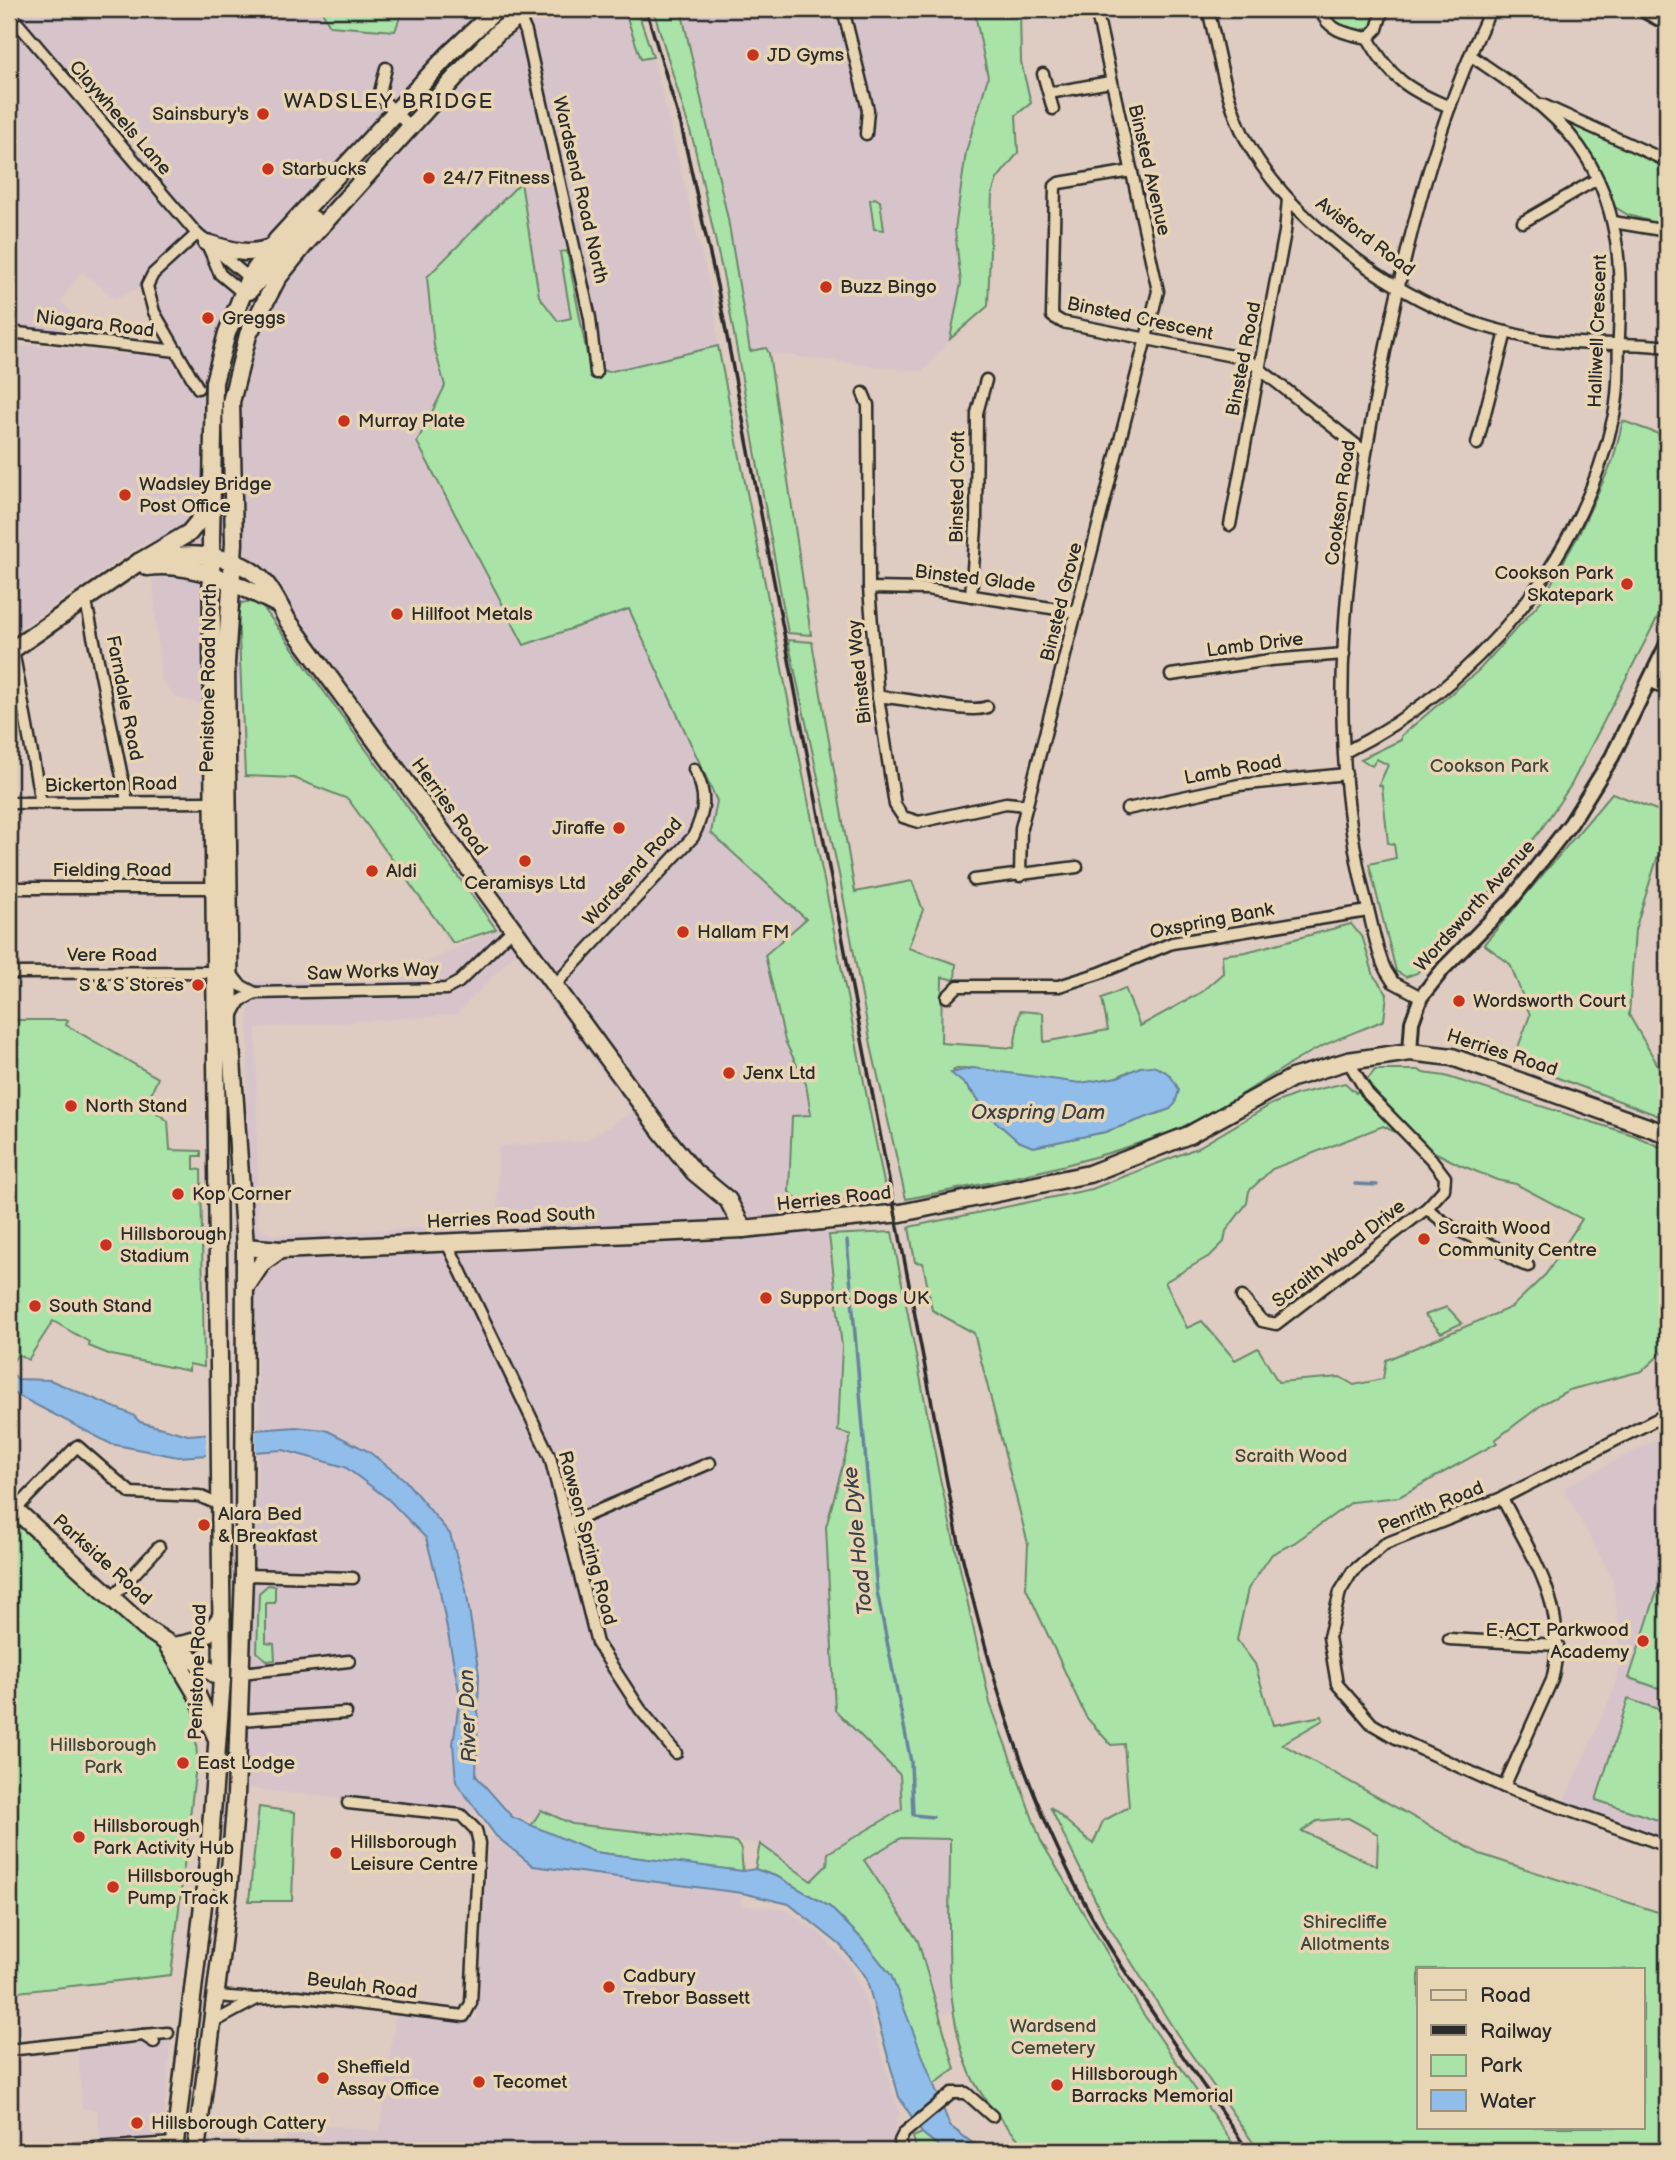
<svg xmlns="http://www.w3.org/2000/svg" width="1676" height="2160" viewBox="0 0 1676 2160" font-family="'Balsamiq Sans',sans-serif">
<style>
.built{fill:#d7c4cb;fill-rule:evenodd}
.green{fill:#a9e3a8;stroke:#6a876a;stroke-width:2;fill-rule:evenodd}
.water{fill:#91bdea;stroke:#68839e;stroke-width:2}
.pier{fill:#decbc1}
.lines{fill:none;stroke-linecap:round;stroke-linejoin:round}
.stream{stroke:#68839e;stroke-width:3.5}
.minor-casing{stroke:#2b2b2b;stroke-width:15}
.tertiary-casing{stroke:#2b2b2b;stroke-width:18}
.primary-casing{stroke:#2b2b2b;stroke-width:21}
.trunk-casing{stroke:#2b2b2b;stroke-width:21}
.minor{stroke:#e8d5b3;stroke-width:10}
.tertiary{stroke:#e8d5b3;stroke-width:12}
.primary{stroke:#e8d5b3;stroke-width:16}
.trunk{stroke:#e8d5b3;stroke-width:16}
.rail{stroke:#2b2b2b;stroke-width:3.5}
.poi-dot{fill:#c8321e;stroke:#e8d5b3;stroke-width:2.5}
.labels{text-anchor:middle;dominant-baseline:central;stroke-width:7;stroke-linejoin:round;paint-order:stroke}
.poi-label{font-size:19px;fill:#2b2b2b;stroke:#e8d5b3;text-anchor:start}
.street-label{font-size:19px;fill:#2b2b2b;stroke:#e8d5b3}
.park-label{font-size:19px;fill:#3e473e;stroke:#e8d5b3}
.neighbourhood-label{font-size:21px;letter-spacing:2px;fill:#2b2b2b;stroke:#e8d5b3}
.water-label{font-size:21px;font-style:italic;fill:#3a4148;stroke:#e8d5b3}
</style>
<rect width="100%" height="100%" fill="#decbc1"/>
<filter id="ink" filterUnits="userSpaceOnUse"><feTurbulence type="fractalNoise" baseFrequency=".0143" numOctaves="2"/><feDisplacementMap in="SourceGraphic" scale="14" xChannelSelector="R" yChannelSelector="G"/><feConvolveMatrix kernelMatrix="1 2 1 2 8 2 1 2 1" color-interpolation-filters="sRGB"/></filter>
<g filter="url(#ink)">
<!-- built -->
<g class="built">
<path d="M9,9H321L331,26L394,31L403,9H637L653,57L714,304L718,346L607,372L588,365L567,251L560,253L571,318L558,321L539,296L521,183L432,321L434,346L445,386L417,442L524,645L629,609L717,801L711,833L806,919L785,1041L806,1084L811,1115L792,1117L789,1192L829,1235L842,1347L838,1431L851,1435L826,1527L835,1709L900,1775L902,1810L828,1853L827,1865L811,1882L759,1844L243,1788L260,1420L247,1122L249,982L391,980L496,929L266,611L255,601L238,613L240,707L205,705L175,697L161,679L149,539L9,636V346H56L121,354L175,347L165,331L153,283L115,298L82,272L60,301L74,315L62,335L9,327ZM516,953L632,1112L585,1141L498,1146L497,1224L307,1234L273,1235L263,1231L258,1226L256,1028L455,1015Z"/>
<path d="M681,9H974L988,77L966,152L955,230L961,283L950,339L923,372L769,353L766,348L750,351L728,219Z"/>
<path d="M1667,1434V1840L1640,1834L1562,1806L1616,1685L1620,1634L1612,1578L1563,1488Z"/>
<path d="M496,1836L533,1866L742,1893L741,1905L784,1909L818,1932L847,1962L863,1992L899,2112L893,2140L896,2151H284L288,2121L380,2131L396,2011L477,2019L489,1838Z"/>
<path d="M901,1838L951,1839L952,2010L941,2015L933,1985L864,1859Z"/>
<path d="M171,2034L161,2151H79L101,2150L97,2110L82,2108L77,2041Z"/>
</g>
<!-- green -->
<g class="green">
<path d="M321,9H403L395,31L330,26Z"/>
<path d="M624,9H637L653,57L641,59Z"/>
<path d="M653,9H681L728,219L750,351L766,348L769,353L811,635L788,633L724,279L694,144Z"/>
<path d="M974,9H1020L1021,62L1031,103L1016,115L1018,153L997,179L992,194L988,306L950,339L961,283L955,230L966,152L988,77Z"/>
<path d="M1324,9H1378L1373,27L1357,31L1331,24Z"/>
<path d="M1562,118L1667,166V226L1628,215L1615,207L1595,162Z"/>
<path d="M521,182L539,296L558,321L571,318L560,252L567,251L589,365L608,372L718,346L884,1183L883,1200L800,1202L789,1192L792,1116L811,1115L806,1084L785,1041L765,955L806,919L711,833L717,801L629,609L524,645L417,442L445,386L434,346L427,277Z"/>
<path d="M875,198L880,201L884,230L874,229L870,200Z"/>
<path d="M1623,421L1667,437V599L1571,785L1540,831L1491,892L1417,973L1406,977L1396,971L1369,864L1396,858L1394,844L1388,843L1382,786L1379,785L1388,765L1377,759L1372,766L1361,759L1401,740V736L1479,670L1542,600L1578,536L1613,460Z"/>
<path d="M255,601L265,610L496,929L453,943L348,799L294,778L245,776L238,613L241,603Z"/>
<path d="M788,640L812,642L855,892L912,881L923,910L908,948L956,964L955,980L942,977L941,1043L1014,1048L1020,1011L1043,1013L1044,1042L1108,1030L1102,998L1125,988L1140,1026L1200,993L1223,973L1222,955L1246,952L1351,924L1363,939L1374,976L1387,994L1384,1020C1360,1031 1334,1039 1311,1052C1265,1077 1223,1111 1173,1131C1087,1164 997,1182 906,1199L872,1050L839,874ZM963,1068C1016,1069 1079,1099 1129,1071L1170,1109L1105,1132L1033,1147L1018,1141L995,1121L953,1070Z"/>
<path d="M1612,793L1667,814V826L1635,930L1629,1015L1667,1081V1119L1513,1061L1530,1015L1510,964L1484,944Z"/>
<path d="M9,1020H68L66,1025L158,1078L146,1105L168,1121L170,1150L201,1151V1156H194V1169L201,1170L204,1367L189,1364V1371L111,1355L89,1346V1342L53,1321L28,1360L18,1354L11,1364L9,1363Z"/>
<path d="M1375,1070H1419L1423,1073L1445,1076L1633,1135L1667,1150V1348L1642,1371L1569,1390L1544,1403L1495,1440L1497,1443L1399,1497L1352,1502L1294,1543L1272,1554L1248,1589L1237,1640L1255,1664L1273,1725L1322,1716L1323,1720L1282,1744L1480,1854L1667,1915V2151H1259L1177,2034L1106,1922L1050,1807L1093,1844L1103,1821L1129,1807L1124,1744L1111,1745L1086,1717L1026,1588L1028,1544L974,1333L932,1310L923,1263L915,1262L909,1227L1092,1189L1197,1148L1272,1104L1298,1094L1345,1083L1356,1093ZM1383,1126L1458,1164L1497,1180L1516,1184L1582,1219L1546,1274L1512,1307L1386,1360L1383,1379L1354,1385L1340,1377L1278,1382L1258,1348L1235,1360L1202,1321L1187,1328L1165,1282L1211,1255L1224,1242L1226,1231L1247,1203L1249,1191L1272,1169ZM1348,1818L1378,1834L1377,1866L1302,1831L1317,1821ZM1419,1969H1643V2127H1419Z"/>
<path d="M892,1232L939,1474L990,1703L1041,1841L1142,2012L1238,2151H1018L1028,2150C1008,2127 982,2101 970,2073C940,2001 951,1915 950,1839L901,1838L864,1860L918,1941L955,2069L933,2085L891,1976L861,1938L830,1907L778,1877L755,1869L760,1844L811,1881L827,1865L828,1853L902,1809L900,1775L835,1710L826,1527L851,1435L838,1431L842,1347L829,1235Z"/>
<path d="M1447,1307L1462,1323L1441,1333L1425,1315Z"/>
<path d="M9,1518L192,1672L197,1757L171,1975L9,1993Z"/>
<path d="M268,1585L275,1586V1603H266V1643L274,1644L275,1660L268,1661L257,1652L259,1593Z"/>
<path d="M1658,1588L1667,1591V1691L1629,1678Z"/>
<path d="M1628,1699L1667,1712V1823L1596,1800Z"/>
<path d="M259,1807L295,1812L292,1901H249Z"/>
<path d="M541,1810L572,1824L736,1842L741,1849L743,1872L594,1852L531,1826Z"/>
<path d="M922,2133L945,2151H917L913,2137Z"/>
</g>
<!-- water -->
<g class="water">
<path d="M1152,1066C1167,1070 1172,1076 1179,1090L1175,1104L1170,1109L1105,1132L1033,1147L1018,1141L995,1121L969,1088L951,1073L973,1068L1080,1083L1118,1077L1140,1067Z"/>
<path d="M9,1368L17,1379L50,1380L133,1415L140,1422L188,1435L296,1427L326,1430L368,1451L405,1480L450,1534L466,1589L479,1675L476,1776L512,1817L594,1852L743,1871L755,1869L778,1877L830,1907L861,1938L891,1975L950,2126L983,2151H945L922,2133L899,2097L866,1977L840,1945L789,1904L742,1893L533,1866L496,1836L456,1782L453,1744L460,1696L439,1587L426,1538L388,1499L345,1467L283,1450L178,1457L111,1444L9,1391Z"/>
</g>
<!-- pier -->
<path class="pier" d="M256,1425V1455L206,1458V1430Z"/>
<g class="lines">
<!-- stream -->
<g class="stream">
<path d="M1355,1184L1377,1185"/>
<path d="M847,1241L877,1591L911,1762L913,1815L933,1817"/>
</g>
<defs>
<g id="minor">
<path d="M843,9L868,110L866,134"/>
<path d="M1208,9C1218,50 1225,97 1244,136C1284,215 1386,291 1469,321C1490,329 1513,334 1535,339C1579,347 1623,341 1667,347"/>
<path d="M1320,9C1327,31 1347,34 1368,38C1390,78 1408,90 1450,107"/>
<path d="M9,13L197,234L249,278"/>
<path d="M519,16L526,32L590,318L596,373"/>
<path d="M1368,38L1377,29L1383,9"/>
<path d="M386,68L379,96L410,127"/>
<path d="M1043,74L1053,109"/>
<path d="M1049,93L1110,82"/>
<path d="M1543,105L1667,161"/>
<path d="M1132,171L1059,183L1055,186L1052,316L1062,322L1247,359L1365,452"/>
<path d="M1523,222L1597,179"/>
<path d="M1613,222L1667,231"/>
<path d="M197,234L153,274L147,286L154,312L198,388"/>
<path d="M207,244L220,274L243,293"/>
<path d="M9,332L177,351"/>
<path d="M863,393L868,405L869,588L878,697L895,805L903,817L919,822L1006,803L1027,805"/>
<path d="M1477,444L1506,332"/>
<path d="M1230,525L1285,232L1288,199"/>
<path d="M869,588L927,589L1077,612"/>
<path d="M971,596L976,527L977,413L986,380"/>
<path d="M86,602L127,801"/>
<path d="M13,650L41,803"/>
<path d="M1171,675L1270,660L1344,654"/>
<path d="M878,697C905,696 968,715 987,707"/>
<path d="M1345,752C1477,686 1582,560 1614,415C1620,389 1618,361 1619,335C1622,274 1620,215 1588,160C1561,114 1513,85 1470,55"/>
<path d="M9,803L214,802"/>
<path d="M1127,809L1239,785L1346,774"/>
<path d="M1020,876L1021,828L1158,291L1096,9"/>
<path d="M974,880L1077,867"/>
<path d="M9,888H215"/>
<path d="M230,972L240,985L255,993L446,989L459,982L512,930"/>
<path d="M9,973L216,972"/>
<path d="M553,987L693,837C705,812 708,794 694,769"/>
<path d="M947,997L958,986H1059L1100,973L1172,943L1368,911"/>
<path d="M1421,997L1393,982L1386,971C1376,951 1373,927 1367,905C1321,729 1347,542 1382,366C1406,243 1436,122 1491,9"/>
<path d="M232,1016L240,1001L255,993"/>
<path d="M1427,1208C1450,1230 1467,1234 1495,1247C1509,1254 1510,1261 1528,1266"/>
<path d="M447,1243L550,1457L597,1643L640,1709L676,1753"/>
<path d="M1242,1297L1262,1321L1276,1324L1427,1208L1444,1189L1445,1177L1432,1160L1368,1094L1348,1061"/>
<path d="M1667,1414L1502,1498L1385,1544L1352,1572L1340,1592L1329,1637L1337,1684L1372,1724L1396,1738L1504,1787L1667,1846"/>
<path d="M1502,1498C1533,1558 1570,1609 1552,1680L1504,1787"/>
<path d="M15,1510L77,1446L131,1493L199,1496L222,1506"/>
<path d="M567,1524L710,1463"/>
<path d="M244,1575L353,1578"/>
<path d="M111,1599L159,1547"/>
<path d="M1449,1639L1558,1645"/>
<path d="M242,1673L349,1661"/>
<path d="M240,1720L346,1713"/>
<path d="M216,1996L256,1999L297,1996L464,2016L471,2003L479,1843L476,1830L461,1815L348,1803"/>
<path d="M212,2023L255,2000"/>
<path d="M143,2035L168,2033"/>
<path d="M9,2050L143,2035L154,2042"/>
<path d="M49,2151L175,2143"/>
<path d="M902,2151L900,2141L904,2133L952,2093H966L992,2116"/>
</g>
<g id="tertiary">
<path d="M1641,9L1667,23"/>
<path d="M1650,680L1667,688"/>
<path d="M1410,1052L1412,1022L1421,997L1444,968L1511,900L1571,823L1612,757L1667,644"/>
</g>
<g id="primary">
<path d="M147,567C192,561 238,584 277,604"/>
<path d="M9,652L139,562C178,552 237,549 266,584C275,595 281,609 288,621L661,1131L694,1172L728,1200L743,1229"/>
<path d="M245,1247L280,1250L743,1229L901,1213L1089,1174L1189,1135L1292,1078L1348,1061L1410,1052L1452,1057L1667,1134"/>
<path d="M246,1287L262,1263L280,1250"/>
<path d="M9,1504L145,1628L222,1679"/>
<path d="M168,1646L197,1695L217,1739"/>
</g>
<g id="trunk">
<path d="M207,243C229,250 249,257 272,247"/>
<path d="M249,291L313,219"/>
<path d="M139,562L189,533L212,505"/>
<path d="M168,1646C195,1645 208,1638 222,1615"/>
<path d="M174,2151L209,1854L222,1679L211,538L214,382L227,333L249,278L277,240L449,54L497,9"/>
<path d="M196,2151L228,1895L236,1796L244,1575L245,1247L230,1031L226,663L234,543L231,402L248,335L277,279L305,244L470,61L498,32L529,9"/>
</g>
</defs>
<!-- minor casing -->
<use href="#minor" class="minor-casing"/>
<!-- tertiary casing -->
<use href="#tertiary" class="tertiary-casing"/>
<!-- primary casing -->
<use href="#primary" class="primary-casing"/>
<!-- trunk casing -->
<use href="#trunk" class="trunk-casing"/>
<!-- minor -->
<use href="#minor" class="minor"/>
<!-- tertiary -->
<use href="#tertiary" class="tertiary"/>
<!-- primary -->
<use href="#primary" class="primary"/>
<!-- trunk -->
<use href="#trunk" class="trunk"/>
<!-- rail -->
<path class="rail" d="M646,9L681,125L718,290L957,1534C991,1680 1027,1805 1103,1936C1147,2010 1201,2079 1248,2151"/>
</g>
</g>
<!-- markers -->
<g class="poi-dot">
<circle cx="753" cy="55" r="7"/>
<circle cx="263" cy="114" r="7"/>
<circle cx="268" cy="169" r="7"/>
<circle cx="429" cy="178" r="7"/>
<circle cx="826" cy="287" r="7"/>
<circle cx="208" cy="318" r="7"/>
<circle cx="344" cy="421" r="7"/>
<circle cx="125" cy="495" r="7"/>
<circle cx="1627" cy="584" r="7"/>
<circle cx="397" cy="614" r="7"/>
<circle cx="619" cy="828" r="7"/>
<circle cx="525" cy="861" r="7"/>
<circle cx="372" cy="871" r="7"/>
<circle cx="683" cy="932" r="7"/>
<circle cx="198" cy="985" r="7"/>
<circle cx="1459" cy="1001" r="7"/>
<circle cx="729" cy="1073" r="7"/>
<circle cx="71" cy="1106" r="7"/>
<circle cx="178" cy="1194" r="7"/>
<circle cx="1424" cy="1239" r="7"/>
<circle cx="106" cy="1245" r="7"/>
<circle cx="766" cy="1298" r="7"/>
<circle cx="35" cy="1306" r="7"/>
<circle cx="204" cy="1525" r="7"/>
<circle cx="1643" cy="1641" r="7"/>
<circle cx="183" cy="1763" r="7"/>
<circle cx="79" cy="1837" r="7"/>
<circle cx="336" cy="1853" r="7"/>
<circle cx="113" cy="1887" r="7"/>
<circle cx="609" cy="1987" r="7"/>
<circle cx="323" cy="2078" r="7"/>
<circle cx="479" cy="2082" r="7"/>
<circle cx="1057" cy="2085" r="7"/>
<circle cx="137" cy="2123" r="7"/>
</g>
<g class="labels">
<!-- poi labels -->
<g class="poi-label">
<text x="767" y="55">JD Gyms</text>
<text x="249" y="114" text-anchor="end">Sainsbury's</text>
<text x="282" y="169">Starbucks</text>
<text x="443" y="178">24/7 Fitness</text>
<text x="840" y="287">Buzz Bingo</text>
<text x="222" y="318">Greggs</text>
<text x="358" y="421">Murray Plate</text>
<text x="139" y="484">Wadsley Bridge<tspan x="139" dy="22">Post Office</tspan></text>
<text x="1613" y="573" text-anchor="end">Cookson Park<tspan x="1613" dy="22">Skatepark</tspan></text>
<text x="411" y="614">Hillfoot Metals</text>
<text x="605" y="828" text-anchor="end">Jiraffe</text>
<text x="386" y="871">Aldi</text>
<text x="525" y="883" text-anchor="middle">Ceramisys Ltd</text>
<text x="697" y="932">Hallam FM</text>
<text x="184" y="985" text-anchor="end">S &amp; S Stores</text>
<text x="1473" y="1001">Wordsworth Court</text>
<text x="743" y="1073">Jenx Ltd</text>
<text x="85" y="1106">North Stand</text>
<text x="192" y="1194">Kop Corner</text>
<text x="1438" y="1228">Scraith Wood<tspan x="1438" dy="22">Community Centre</tspan></text>
<text x="120" y="1234">Hillsborough<tspan x="120" dy="22">Stadium</tspan></text>
<text x="780" y="1298">Support Dogs UK</text>
<text x="49" y="1306">South Stand</text>
<text x="218" y="1514">Alara Bed<tspan x="218" dy="22">&amp; Breakfast</tspan></text>
<text x="1629" y="1630" text-anchor="end">E-ACT Parkwood<tspan x="1629" dy="22">Academy</tspan></text>
<text x="197" y="1763">East Lodge</text>
<text x="93" y="1826">Hillsborough<tspan x="93" dy="22">Park Activity Hub</tspan></text>
<text x="350" y="1842">Hillsborough<tspan x="350" dy="22">Leisure Centre</tspan></text>
<text x="127" y="1876">Hillsborough<tspan x="127" dy="22">Pump Track</tspan></text>
<text x="623" y="1976">Cadbury<tspan x="623" dy="22">Trebor Bassett</tspan></text>
<text x="337" y="2067">Sheffield<tspan x="337" dy="22">Assay Office</tspan></text>
<text x="1071" y="2074">Hillsborough<tspan x="1071" dy="22">Barracks Memorial</tspan></text>
<text x="493" y="2082">Tecomet</text>
<text x="151" y="2123">Hillsborough Cattery</text>
</g>
<!-- street labels -->
<g class="street-label">
<text transform="translate(120 118) rotate(49)">Claywheels Lane</text>
<text transform="translate(1149 170) rotate(77)">Binsted Avenue</text>
<text transform="translate(580 190) rotate(77)">Wardsend Road North</text>
<text transform="translate(1365 237) rotate(37)">Avisford Road</text>
<text transform="translate(1140 319) rotate(12)">Binsted Crescent</text>
<text transform="translate(95 324) rotate(7)">Niagara Road</text>
<text transform="translate(1598 331) rotate(-88)">Halliwell Crescent</text>
<text transform="translate(1244 359) rotate(-79)">Binsted Road</text>
<text transform="translate(958 487) rotate(-89)">Binsted Croft</text>
<text transform="translate(1341 503) rotate(-82)">Cookson Road</text>
<text transform="translate(975 579) rotate(7)">Binsted Glade</text>
<text transform="translate(1062 602) rotate(-76)">Binsted Grove</text>
<text transform="translate(1255 645) rotate(-7)">Lamb Drive</text>
<text transform="translate(860 672) rotate(-96)">Binsted Way</text>
<text transform="translate(209 678) rotate(-89)">Penistone Road North</text>
<text transform="translate(124 698) rotate(79)">Farndale Road</text>
<text transform="translate(1233 770) rotate(-10)">Lamb Road</text>
<text transform="translate(111 785) rotate(-1)">Bickerton Road</text>
<text transform="translate(449 807) rotate(54)">Herries Road</text>
<text x="112" y="870">Fielding Road</text>
<text transform="translate(633 872) rotate(-48)">Wardsend Road</text>
<text transform="translate(1475 906) rotate(-48)">Wordsworth Avenue</text>
<text transform="translate(1212 921) rotate(-11)">Oxspring Bank</text>
<text x="112" y="955">Vere Road</text>
<text transform="translate(373 972) rotate(-2)">Saw Works Way</text>
<text transform="translate(1502 1053) rotate(18)">Herries Road</text>
<text transform="translate(834 1199) rotate(-6)">Herries Road</text>
<text transform="translate(511 1218) rotate(-3)">Herries Road South</text>
<text transform="translate(1339 1254) rotate(-38)">Scraith Wood Drive</text>
<text transform="translate(1431 1508) rotate(-22)">Penrith Road</text>
<text transform="translate(587 1538) rotate(75)">Rawson Spring Road</text>
<text transform="translate(102 1560) rotate(42)">Parkside Road</text>
<text transform="translate(198 1672) rotate(-88)">Penistone Road</text>
<text transform="translate(362 1986) rotate(7)">Beulah Road</text>
</g>
<!-- park labels -->
<g class="park-label">
<text x="1489" y="766">Cookson Park</text>
<text x="1291" y="1456">Scraith Wood</text>
<text x="103" y="1745">Hillsborough<tspan x="103" dy="22">Park</tspan></text>
<text x="1345" y="1922">Shirecliffe<tspan x="1345" dy="22">Allotments</tspan></text>
<text x="1053" y="2026">Wardsend<tspan x="1053" dy="22">Cemetery</tspan></text>
</g>
<!-- neighbourhood labels -->
<g class="neighbourhood-label">
<text x="389" y="101">WADSLEY BRIDGE</text>
</g>
<!-- water labels -->
<g class="water-label">
<text x="1038" y="1112">Oxspring Dam</text>
<text transform="translate(858 1541) rotate(-96)">Toad Hole Dyke</text>
<text transform="translate(468 1716) rotate(-92)">River Don</text>
</g>
</g>
<!-- margin -->
<rect width="1676" height="2160" fill="none" stroke="#e8d5b3" stroke-width="35"/>
<rect x="18" y="18" width="1641" height="2125" fill="none" stroke="#2b2b2b" stroke-width="2.5" filter="url(#ink)"/>
<!-- legend -->
<rect x="1417" y="1968" width="228" height="161" fill="#e8d5b3" stroke="#9c917d" stroke-width="2"/>
<rect x="1431" y="1990" width="35" height="10" fill="#e8d5b3" stroke="#9c917d" stroke-width="2"/>
<text x="1480" y="2002" font-size="21" fill="#2b2b2b">Road</text>
<rect x="1431" y="2025" width="35" height="10" fill="#2b2b2b" stroke="#9c917d" stroke-width="2"/>
<text x="1480" y="2038" font-size="21" fill="#2b2b2b">Railway</text>
<rect x="1431" y="2055" width="35" height="21" fill="#a9e3a8" stroke="#9c917d" stroke-width="2"/>
<text x="1480" y="2072" font-size="21" fill="#2b2b2b">Park</text>
<rect x="1431" y="2090" width="35" height="21" fill="#91bdea" stroke="#9c917d" stroke-width="2"/>
<text x="1480" y="2108" font-size="21" fill="#2b2b2b">Water</text>
</svg>
